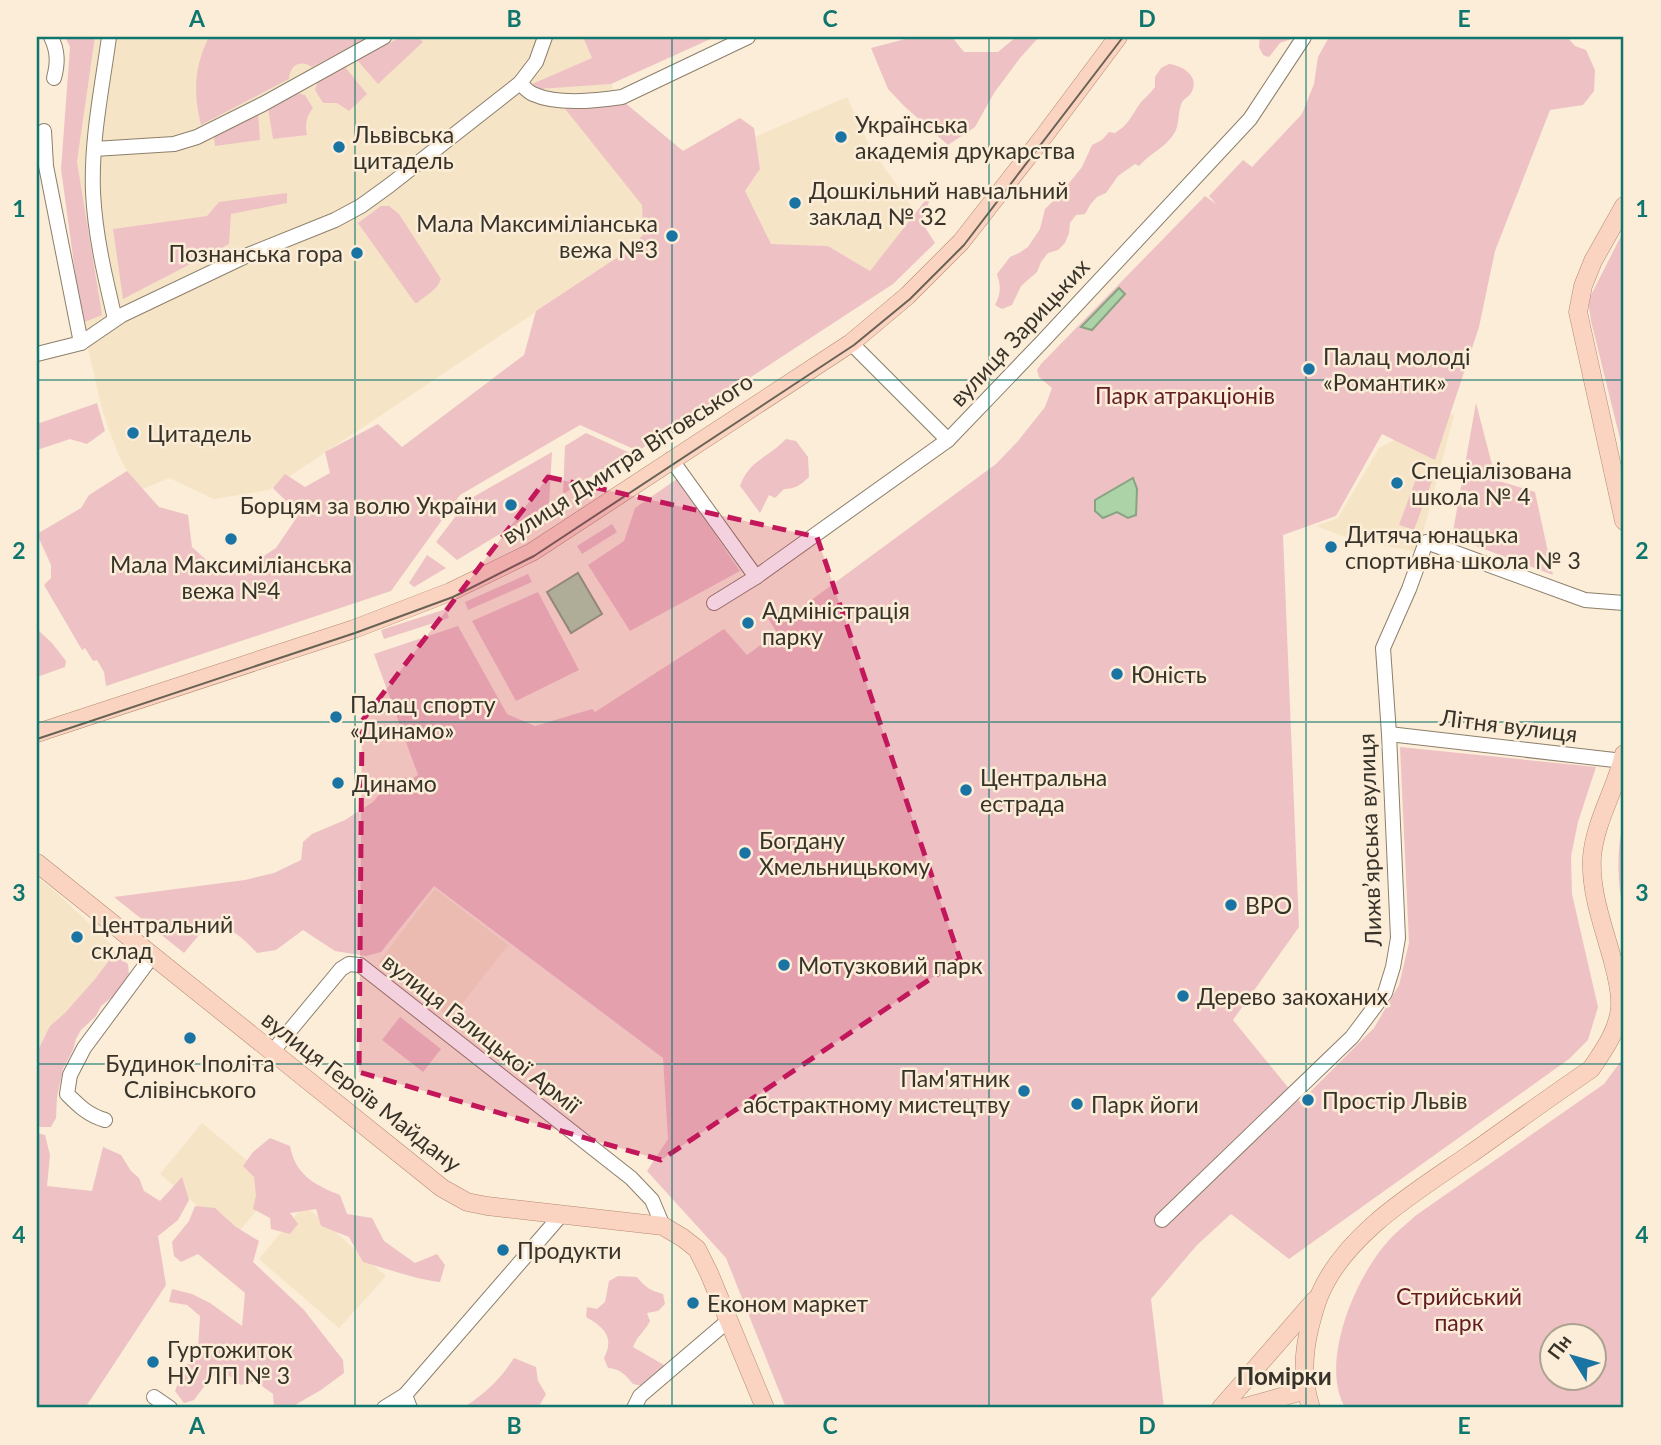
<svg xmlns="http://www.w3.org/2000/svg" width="1661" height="1445" viewBox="0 0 1661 1445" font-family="Lato,sans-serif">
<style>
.built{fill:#f6e4c7}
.green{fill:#eec2c4;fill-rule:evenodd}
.water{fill:#abd3a7;stroke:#88a382;stroke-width:2}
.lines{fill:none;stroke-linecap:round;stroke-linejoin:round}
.minor-casing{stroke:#8c7f6b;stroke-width:16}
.major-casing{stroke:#b48971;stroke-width:19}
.minor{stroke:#fff;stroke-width:14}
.major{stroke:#fad4c1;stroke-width:18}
.tram{stroke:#696255;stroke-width:2}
.marked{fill:#c2185b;fill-opacity:0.2;stroke:#c2185b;stroke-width:5;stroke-dasharray:14 9;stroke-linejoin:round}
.grid{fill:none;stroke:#0f766e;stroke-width:2;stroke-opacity:0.55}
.poi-dot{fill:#1a74a3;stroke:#fbedd7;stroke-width:2.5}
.labels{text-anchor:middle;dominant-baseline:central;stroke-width:5;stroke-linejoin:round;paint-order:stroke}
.poi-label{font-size:23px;fill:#38332a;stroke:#fbedd7;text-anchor:start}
.street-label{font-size:23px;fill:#38332a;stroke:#fbedd7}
.park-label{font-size:23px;fill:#631b26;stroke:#fbedd7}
.neighbourhood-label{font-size:24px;font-weight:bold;fill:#38332a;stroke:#fbedd7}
.neatline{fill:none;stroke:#0f766e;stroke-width:2.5}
.grid-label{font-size:23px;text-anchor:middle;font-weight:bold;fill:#0f766e}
</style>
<rect width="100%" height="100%" fill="#fbedd7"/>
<!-- built -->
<g class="built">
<path d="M95,37H594L608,68L642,205L643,235L627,251L269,490L214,499L169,478L138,491L119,456L103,413L82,323L77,162Z"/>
<path d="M847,97L870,147L916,213L870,271L828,246L771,244L745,191L760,169L755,137Z"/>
<path d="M1431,408L1454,415L1418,552L1353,540L1316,526L1338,518L1379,448L1415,429Z"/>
<path d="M37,877L56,892L118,951L127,962L51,1064L37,1101Z"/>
<path d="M435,889L508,945L451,1018L379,962Z"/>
<path d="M202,1123L278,1186L234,1237L160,1174Z"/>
<path d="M304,1205L386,1276L339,1328L259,1259Z"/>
</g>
<!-- green -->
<g class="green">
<path d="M65,37H95L77,162L102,315L82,323L61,169L70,47Z"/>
<path d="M209,37H369L312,67C300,59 290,65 289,79L201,125C193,94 194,66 209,37Z"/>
<path d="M401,37H418L423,42L378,84L357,60Z"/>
<path d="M583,37H715L611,84L539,89L532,84L592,58Z"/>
<path d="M913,37H952L964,52H998L1016,37H1039L1020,58L994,93L975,127L948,145L904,106L888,89L871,48Z"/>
<path d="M1260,37H1292L1291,39L1280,43L1269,57L1263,55L1259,47Z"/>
<path d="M1329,37H1567L1575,46L1586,50L1595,70L1594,91L1583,105L1550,110L1495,251L1479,327L1435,460L1382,434L1336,516L1283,535L1299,927L1233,1020L1300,1102L1374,1028L1399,985L1409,943L1400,747L1596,767L1578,822L1571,856L1572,894L1598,1007L1588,1040L1569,1059L1289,1259L1231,1214L1197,1245L1151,1299L1164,1408H786L726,1258L647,1171L668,1139L663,1058L434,886L381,952L366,956L335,951L303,930L276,950L257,953C241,936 232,928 209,923L184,953L114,897L245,880L274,873L301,860L303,842L312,834L345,820L373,802L386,786L402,777L411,779L418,775L374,654L458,626L507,714L535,726L592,709L595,712L724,629L747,655L777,633L766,615L806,617L813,612L810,601L996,464L1018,441L1045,407L1052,388L1039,377L1037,370L1041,364L1205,196L1216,204L1209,196L1243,160L1252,167L1302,114L1314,84L1318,57Z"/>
<path d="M1169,64C1182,65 1201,77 1191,93C1188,98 1183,98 1181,105C1178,113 1179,125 1175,132C1167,147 1150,153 1139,166L1135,164L1118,176L1106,193L1097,197L1090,205L1085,214L1076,215L1070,223L1069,233L1065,243L1058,250L1048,253L1041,262L1037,272L1021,286L1012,305L1002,309L995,305C1001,293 1001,287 997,274L1010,257L1019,253L1028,247L1040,229L1045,209L1061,193L1082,167L1092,145L1102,140L1109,132L1115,133C1129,124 1130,118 1139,105C1143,99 1150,94 1155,87V77L1161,68Z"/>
<path d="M345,67L367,94L349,111L337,103H323L315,90L318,81Z"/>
<path d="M297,93L305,95L313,108C306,117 305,124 307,135L273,139L268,108Z"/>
<path d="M624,102L683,151L740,118L754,128L760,169L745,191L771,244L828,246L870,271L935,188L921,221L935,243L893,284L638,451L580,425L460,495L391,591L106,686L104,672L97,660L93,661L85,648L82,650L44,585L51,578V565L37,534L81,508L89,495L127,471L159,507L188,515L192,547L213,566L242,570L276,548L299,514L273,488L285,474L305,487L330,473L325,452L378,424L402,447L524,355L536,311L627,251L643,235L642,205L562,105Z"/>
<path d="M258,113L260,140L215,146L214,136Z"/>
<path d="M287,193V203L231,214L229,244L123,299L113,229L207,216L219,202Z"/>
<path d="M381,206H389L399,214L441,279C438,289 425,296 417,303H415L358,223Z"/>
<path d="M1624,230V455L1591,321L1588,301Z"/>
<path d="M97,403L105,431L87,444L70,439L37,450V424Z"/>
<path d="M1476,403L1496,480L1535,492L1553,575L1452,537Z"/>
<path d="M586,433L630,453L563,494L565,446Z"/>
<path d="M786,439L796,441L808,457L809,477C801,485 795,489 784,489L775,498L769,495L760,513L740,486C749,460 768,458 786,439Z"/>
<path d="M552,452L549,504L457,560L436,542L468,500Z"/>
<path d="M1417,476L1432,481L1414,530L1399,525Z"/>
<path d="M677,479L740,571L630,631L588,565L624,541L635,508Z"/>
<path d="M612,524L617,532L582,554L577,546Z"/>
<path d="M427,555L446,568L414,587L409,583Z"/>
<path d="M528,574L532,582L468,610L465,602Z"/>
<path d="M538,592L579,670L516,701L472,621Z"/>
<path d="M446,609L449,618L384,639L381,630Z"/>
<path d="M39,631L52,643L66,661L65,667L37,677V632Z"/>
<path d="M1624,819V914C1617,883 1616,850 1624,819Z"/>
<path d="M114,954L128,964L129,976L117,993L101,1006L96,1016L81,1030L76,1039L73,1050L63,1069L57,1097L56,1118L51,1127H37V1052L50,1026L65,1013L95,979Z"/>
<path d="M400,1017L441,1049L423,1072L382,1040Z"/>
<path d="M1624,1057V1408H1345C1343,1403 1340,1398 1339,1393C1326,1346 1360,1267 1395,1234C1401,1228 1409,1222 1415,1216L1604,1084ZM1594,1336V1378H1552V1336Z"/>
<path d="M37,1133L45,1135L50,1155L47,1186L92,1191L103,1147L121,1155L131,1171L139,1178L144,1191L160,1201L182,1177L189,1200L178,1220L158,1236L166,1285L85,1408H37Z"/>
<path d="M270,1138L290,1146C295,1174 314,1185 340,1195L347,1214L372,1218L384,1241L415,1263L437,1254L445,1265L440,1282C414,1279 389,1269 363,1262L349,1237L321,1226L316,1209L290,1213L298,1224L290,1234L271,1229L270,1218L253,1209L256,1195L254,1177L243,1166L253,1152Z"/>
<path d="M195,1206L215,1208L236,1227L259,1241L253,1262L304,1310L343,1360L344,1373L321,1390L295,1405L293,1408H276L274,1407L273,1394L255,1381L241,1385L228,1375L212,1376L194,1400L184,1403L175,1391L183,1370L198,1350L200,1316L187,1305L169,1302L172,1289L192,1294L210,1303L242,1326L245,1293L198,1254L181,1262L174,1256L172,1242L189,1221Z"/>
<path d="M618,1276L637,1277C645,1287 651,1291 663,1294L665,1304L658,1311L647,1313L650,1321C645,1331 637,1336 633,1347L664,1365L660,1374L643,1386L633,1384C625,1374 620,1369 608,1368L604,1358C615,1338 604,1327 586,1317L587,1307L597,1309L605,1302L609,1281Z"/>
<path d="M514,1358L536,1367L538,1381L546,1394L538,1408H466L467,1405C487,1392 501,1378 514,1358Z"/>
</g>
<!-- water -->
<g class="water">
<path d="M1119,288L1125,294L1092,330L1081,327Z"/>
<path d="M1133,478L1137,489L1136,515L1128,518L1117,512L1103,518L1095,511V500Z"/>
<path d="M578,573L602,614L571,633L547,592Z"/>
</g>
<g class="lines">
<defs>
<g id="minor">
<path d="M51,37C58,51 58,63 54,78"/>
<path d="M109,37C102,88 91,140 93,192C95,235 105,277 115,319"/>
<path d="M520,83C524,87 528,92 533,94C557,105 596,101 622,97L748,37"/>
<path d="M44,131L46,166L81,343"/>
<path d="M94,149L174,144L197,137L263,104L384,37"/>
<path d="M851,343L948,440"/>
<path d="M37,354L81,343L122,315L248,255L335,220L361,206L390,185L520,83L536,62L545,37"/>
<path d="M671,459L756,577"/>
<path d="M714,603L756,577L948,440L1042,342L1250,119L1304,37"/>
<path d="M1389,734L1623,761"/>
<path d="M272,1052L341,969L349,964L360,965L631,1178L652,1200L663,1226"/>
<path d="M105,1120C88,1115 79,1106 67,1094L70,1075L84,1048L153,955"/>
<path d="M1162,1220L1352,1037L1385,993L1393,967L1398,938L1389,734L1383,648L1409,589L1426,542L1585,600L1624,603"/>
<path d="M405,1395L410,1408"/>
<path d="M154,1397L170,1408"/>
<path d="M384,1408L405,1395L562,1214"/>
<path d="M634,1408L640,1396L729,1320"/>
</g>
<g id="major">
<path d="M1624,206L1593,261L1583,286L1578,312L1624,521"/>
<path d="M37,733L354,629L450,592L532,552L851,343L907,296L961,242L1044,136L1118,37"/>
<path d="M37,863L442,1188L467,1202L487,1206L663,1226L683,1238L697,1249L709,1273L765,1408"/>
<path d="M1221,1408L1315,1300"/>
<path d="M1242,1408L1306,1390"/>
<path d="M1311,1408C1302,1382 1303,1356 1309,1330C1312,1318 1315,1305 1320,1294C1346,1233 1417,1191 1469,1155C1510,1126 1550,1097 1591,1069C1604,1050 1619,1029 1620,1006C1621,990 1616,973 1612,958C1603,925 1590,892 1592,857C1595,821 1616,789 1624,754"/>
</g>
</defs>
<!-- minor casing -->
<use href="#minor" class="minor-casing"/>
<!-- major casing -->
<use href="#major" class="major-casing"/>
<!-- minor -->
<use href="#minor" class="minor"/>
<!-- major -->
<use href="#major" class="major"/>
<!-- tram -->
<path class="tram" d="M37,739L355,633L453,597L534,556L854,345L910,299L964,245L1123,37"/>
</g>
<!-- marked area -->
<path class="marked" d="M548,477L817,537L960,959L661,1160L359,1072L362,721Z"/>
<!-- grid -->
<path class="grid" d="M355,37V1408M672,37V1408M989,37V1408M1306,37V1408M37,380H1624M37,722H1624M37,1064H1624"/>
<!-- markers -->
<g class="poi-dot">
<circle cx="841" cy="137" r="7"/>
<circle cx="339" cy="147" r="7"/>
<circle cx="795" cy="203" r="7"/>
<circle cx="672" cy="236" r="7"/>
<circle cx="357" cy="253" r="7"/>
<circle cx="1309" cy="369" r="7"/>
<circle cx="133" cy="433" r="7"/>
<circle cx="1397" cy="483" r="7"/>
<circle cx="511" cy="505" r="7"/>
<circle cx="231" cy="539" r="7"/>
<circle cx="1331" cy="547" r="7"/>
<circle cx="748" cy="623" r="7"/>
<circle cx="1117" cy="674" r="7"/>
<circle cx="336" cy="717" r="7"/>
<circle cx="338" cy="783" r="7"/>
<circle cx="966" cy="790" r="7"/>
<circle cx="745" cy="853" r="7"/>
<circle cx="1231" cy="905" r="7"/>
<circle cx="77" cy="937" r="7"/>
<circle cx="784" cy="965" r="7"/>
<circle cx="1183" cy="996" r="7"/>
<circle cx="190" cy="1038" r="7"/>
<circle cx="1024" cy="1091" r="7"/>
<circle cx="1308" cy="1100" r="7"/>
<circle cx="1077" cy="1104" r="7"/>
<circle cx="503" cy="1250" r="7"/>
<circle cx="693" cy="1303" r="7"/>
<circle cx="153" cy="1362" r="7"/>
</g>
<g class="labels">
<!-- poi labels -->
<g class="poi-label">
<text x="855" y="124">Українська<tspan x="855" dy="26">академія друкарства</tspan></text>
<text x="353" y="134">Львівська<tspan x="353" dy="26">цитадель</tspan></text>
<text x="809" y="190">Дошкільний навчальний<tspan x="809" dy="26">заклад № 32</tspan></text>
<text x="658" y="223" text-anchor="end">Мала Максиміліанська<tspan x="658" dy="26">вежа №3</tspan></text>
<text x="343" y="253" text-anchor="end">Познанська гора</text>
<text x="1323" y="356">Палац молоді<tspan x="1323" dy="26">«Романтик»</tspan></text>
<text x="147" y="433">Цитадель</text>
<text x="1411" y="470">Спеціалізована<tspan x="1411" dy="26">школа № 4</tspan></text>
<text x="497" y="505" text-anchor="end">Борцям за волю України</text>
<text x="1345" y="534">Дитяча юнацька<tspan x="1345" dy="26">спортивна школа № 3</tspan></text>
<text x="231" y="564" text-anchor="middle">Мала Максиміліанська<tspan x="231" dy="26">вежа №4</tspan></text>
<text x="762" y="610">Адміністрація<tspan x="762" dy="26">парку</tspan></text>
<text x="1131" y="674">Юність</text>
<text x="350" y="704">Палац спорту<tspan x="350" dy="26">«Динамо»</tspan></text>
<text x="980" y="777">Центральна<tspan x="980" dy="26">естрада</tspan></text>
<text x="352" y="783">Динамо</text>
<text x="759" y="840">Богдану<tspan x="759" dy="26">Хмельницькому</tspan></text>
<text x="1245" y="905">ВРО</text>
<text x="91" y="924">Центральний<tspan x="91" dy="26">склад</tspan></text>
<text x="798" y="965">Мотузковий парк</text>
<text x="1197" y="996">Дерево закоханих</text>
<text x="190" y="1063" text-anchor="middle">Будинок Іполіта<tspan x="190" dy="26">Слівінського</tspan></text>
<text x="1010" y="1078" text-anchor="end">Пам'ятник<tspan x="1010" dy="26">абстрактному мистецтву</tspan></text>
<text x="1322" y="1100">Простір Львів</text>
<text x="1091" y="1104">Парк йоги</text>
<text x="517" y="1250">Продукти</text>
<text x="707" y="1303">Економ маркет</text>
<text x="167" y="1349">Гуртожиток<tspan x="167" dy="26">НУ ЛП № 3</tspan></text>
</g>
<!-- street labels -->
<g class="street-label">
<text transform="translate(1019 332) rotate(-47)">вулиця Зарицьких</text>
<text transform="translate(627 458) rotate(-33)">вулиця Дмитра Вітовського</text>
<text transform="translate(1509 725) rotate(7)">Літня вулиця</text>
<text transform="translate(1369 840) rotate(-92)">Лижвʼярська вулиця</text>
<text transform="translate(482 1033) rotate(38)">вулиця Галицької Армії</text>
<text transform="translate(362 1091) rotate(38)">вулиця Героїв Майдану</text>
</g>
<!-- park labels -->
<g class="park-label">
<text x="1185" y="395">Парк атракціонів</text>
<text x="1459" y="1296">Стрийський<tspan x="1459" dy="26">парк</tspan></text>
</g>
<!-- neighbourhood labels -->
<g class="neighbourhood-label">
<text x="1284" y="1375">Помірки</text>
</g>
</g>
<!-- border -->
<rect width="1661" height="1445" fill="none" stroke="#fbedd7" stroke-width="77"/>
<!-- north arrow -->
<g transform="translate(1573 1357) rotate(307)"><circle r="33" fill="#fbedd7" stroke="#ada392" stroke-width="2"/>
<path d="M0-5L12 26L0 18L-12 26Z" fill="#1a74a3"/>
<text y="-10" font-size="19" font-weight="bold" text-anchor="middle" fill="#38332a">Пн</text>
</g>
<rect x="38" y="38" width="1584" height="1368" class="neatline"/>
<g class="grid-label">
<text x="197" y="27">A</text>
<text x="514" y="27">B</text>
<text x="830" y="27">C</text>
<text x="1147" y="27">D</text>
<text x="1464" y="27">E</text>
<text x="19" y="217">1</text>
<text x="1642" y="217">1</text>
<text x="19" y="559">2</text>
<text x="1642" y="559">2</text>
<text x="19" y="901">3</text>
<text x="1642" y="901">3</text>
<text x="19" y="1243">4</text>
<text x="1642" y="1243">4</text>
<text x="197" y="1434">A</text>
<text x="514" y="1434">B</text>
<text x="830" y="1434">C</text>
<text x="1147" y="1434">D</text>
<text x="1464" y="1434">E</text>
</g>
</svg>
